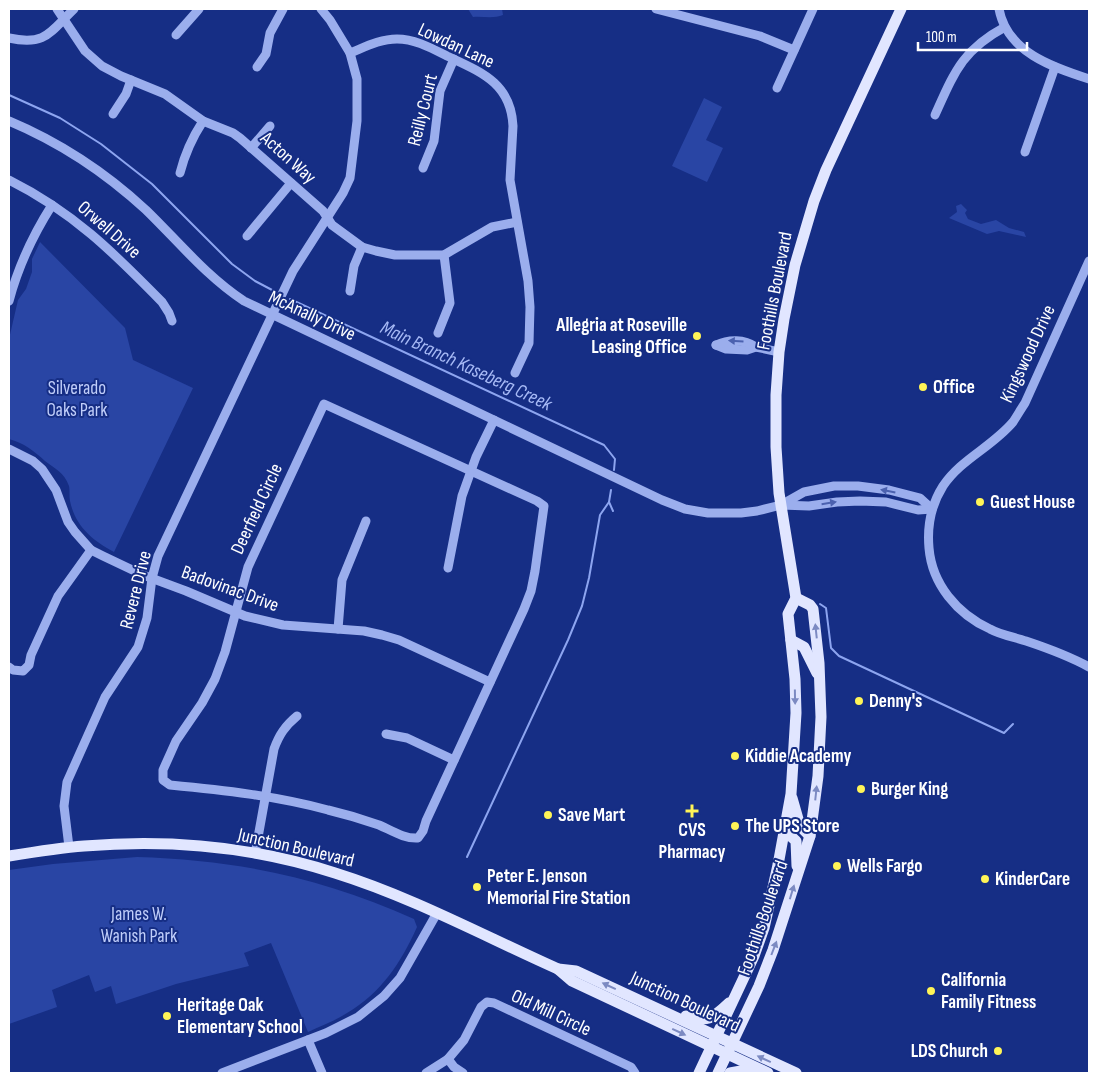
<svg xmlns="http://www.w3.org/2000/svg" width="1098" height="1082" viewBox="0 0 1098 1082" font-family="'Sofia Sans Condensed',sans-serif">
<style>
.green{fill:#2945a4}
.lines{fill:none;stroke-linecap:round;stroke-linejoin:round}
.stream{stroke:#8da5f0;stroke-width:2}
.minor{stroke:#9baeed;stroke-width:9}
.major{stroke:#e1e6ff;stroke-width:11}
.oneway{fill:#4b61af}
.oneway2{fill:#7c8ac2}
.poi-dot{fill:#fff457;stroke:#162e85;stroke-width:2}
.labels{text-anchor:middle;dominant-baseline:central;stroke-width:4;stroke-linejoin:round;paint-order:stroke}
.street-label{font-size:19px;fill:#fff;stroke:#162e85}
.poi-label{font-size:19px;font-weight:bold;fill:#fff;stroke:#162e85;text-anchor:start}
.park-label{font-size:19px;fill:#c0cefa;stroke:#162e85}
.water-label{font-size:20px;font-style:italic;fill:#a6b9f5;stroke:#162e85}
</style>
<rect width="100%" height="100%" fill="#162e85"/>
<!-- green -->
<g class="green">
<path d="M468,9H502L503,15C493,19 483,16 473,17Z"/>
<path d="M704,98L722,107L706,140L723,148L707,182L672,166Z"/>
<path d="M961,204L967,210L965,213L968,219L981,224L996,220L1009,228L1024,232L1026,237L999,231L987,234L949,218L957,212L956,206Z"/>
<path d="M40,242L125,328L133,360L193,388L114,552C93,541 75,526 70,501C69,496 70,490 69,486C64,472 55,469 45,461C34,451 24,443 9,439V339L18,300L26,289L32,272V259Z"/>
<path d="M137,857C238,860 322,878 414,919L417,927C401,963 381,993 347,1013C335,1021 320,1026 308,1032L271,943L244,953L249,966L176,984L116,1004L111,986L95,992L89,975L52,990L57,1007L9,1024V870L53,864Z"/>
</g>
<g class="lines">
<!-- stream -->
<g class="stream">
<path d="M9,95L60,118L101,144L152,184L232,264L255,281L274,291"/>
<path d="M290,299L604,445L615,459L614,470"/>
<path d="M611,490L609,502L613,511"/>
<path d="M820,604L826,608L831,648L839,656L1004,733L1013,724"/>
<path d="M467,857L568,640L582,606L589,578L600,515L609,502"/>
</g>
<!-- minor -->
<g class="minor">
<path d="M57,9L85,51L102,66L121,76L165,94L203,121L233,133L240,138L323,211L332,225L362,247L376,251L395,255H444L492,227L517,222"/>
<path d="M656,9L760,36L794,50"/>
<path d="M999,9C1007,52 1052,67 1089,79"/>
<path d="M176,35L199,9"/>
<path d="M9,38C46,46 50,32 74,9"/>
<path d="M350,53C365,47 380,39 397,39C415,39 431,48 447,56C481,72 511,83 513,126L510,180L528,281L530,307L529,343L515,373"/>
<path d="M257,67L266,54L270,33L283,9"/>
<path d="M777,88L813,9"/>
<path d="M113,114L126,94L131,80"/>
<path d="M935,115C954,73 962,50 1005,27"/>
<path d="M9,121C59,142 106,173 146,210C178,241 206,276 244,301L662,500L685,509L708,513H741L757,511L781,505L804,492L834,486H858L889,490L920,498L932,509"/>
<path d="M251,148L270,126"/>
<path d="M1025,152L1055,67"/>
<path d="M423,168L434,141L440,91L454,59"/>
<path d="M180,173C185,153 192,138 203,121"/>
<path d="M9,180C73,212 113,252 162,302L169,313L172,321"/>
<path d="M247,236L291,183"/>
<path d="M1089,261L1025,403C1021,409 1017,416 1013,422C992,447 961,459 943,486C931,505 927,526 929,548C932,584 957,614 990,629C1001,635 1014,637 1026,641C1047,648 1069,656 1089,667"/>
<path d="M350,291L354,266L362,247"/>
<path d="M9,301C18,267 33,235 52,205"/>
<path d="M438,333L450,303L444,255"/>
<path d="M716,345L726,349L747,350L756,347L779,352"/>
<path d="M716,345C729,339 744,339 756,347"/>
<path d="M324,404L537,501L544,506L535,571L531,591L524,609L426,821L423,831L418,838C404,839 391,830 379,825C362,819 345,814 328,810C276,796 223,790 170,785L163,780V770L176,741L202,703L215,679L225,652L248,567Z"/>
<path d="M9,449L33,461L42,469L56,490L68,522L75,532L91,550L103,556L143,575L186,591L245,616L283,625L364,631L382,635L399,640L490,682"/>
<path d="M781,505L809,506L837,502L860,501L886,502L918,510L932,509"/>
<path d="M448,568L462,496L476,457L494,420"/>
<path d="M338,629L342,580L366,521"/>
<path d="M9,667L13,670L23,671L29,665L31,655L58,596L91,550"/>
<path d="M386,734L407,738L454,760"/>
<path d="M69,847L64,806L67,782L105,697L138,647L147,618L152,578L158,556L293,271L343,193L350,178L357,121V79L350,53L330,20L321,9"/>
<path d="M255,854L274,749C279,735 285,726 297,716"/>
<path d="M308,1040L322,1073"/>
<path d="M222,1073L326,1033L358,1017L384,996L400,978L437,913"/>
<path d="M426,1073L448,1059"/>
<path d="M463,1073L454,1067L448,1059L464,1040L481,1007L487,1002L494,1003L631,1067L635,1073"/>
</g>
<!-- major -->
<g class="major">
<path d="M791,640L804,647L817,673"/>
<path d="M792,798L800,826L810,836"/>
<path d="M784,830L796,841L797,866"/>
<path d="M9,856C34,852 59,848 84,846C168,839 255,847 335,873C412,897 484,936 558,969L572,981L768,1073"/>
<path d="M558,969L576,971L796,1073"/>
<path d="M686,1016C708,1023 713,1018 729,1003"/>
<path d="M699,1073L754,956L764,928L778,865L791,794L796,713L795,679L788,614L796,598L779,493L776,447V395L779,352L784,319L795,265L814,201L826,170L901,9"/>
<path d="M718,1073L759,986L773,950L810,836L818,776L821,717L819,663L813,609L810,605L796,598"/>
<path d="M730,1073L741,1071L760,1072"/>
</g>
</g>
<!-- one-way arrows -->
<defs><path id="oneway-solid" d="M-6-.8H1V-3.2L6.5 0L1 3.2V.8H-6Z" transform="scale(1.25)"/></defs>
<g class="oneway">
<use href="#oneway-solid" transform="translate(736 341) rotate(-177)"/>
<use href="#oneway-solid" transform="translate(888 491) rotate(-169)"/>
<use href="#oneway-solid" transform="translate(829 503) rotate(-9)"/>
</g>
<g class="oneway2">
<use href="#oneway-solid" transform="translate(816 631) rotate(-96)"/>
<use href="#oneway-solid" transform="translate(795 697) rotate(89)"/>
<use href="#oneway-solid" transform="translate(816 793) rotate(-84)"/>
<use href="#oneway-solid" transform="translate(792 892) rotate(-73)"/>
<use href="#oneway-solid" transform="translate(774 948) rotate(-69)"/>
<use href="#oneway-solid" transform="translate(609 986) rotate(-155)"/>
<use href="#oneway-solid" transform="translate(679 1032) rotate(25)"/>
<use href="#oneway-solid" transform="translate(764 1059) rotate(-155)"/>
</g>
<!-- markers -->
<g class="poi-dot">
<circle cx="697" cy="336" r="5"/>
<circle cx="923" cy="387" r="5"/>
<circle cx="980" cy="502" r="5"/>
<circle cx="859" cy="701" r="5"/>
<circle cx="735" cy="756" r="5"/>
<circle cx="861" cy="789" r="5"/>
<path d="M689.5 803.5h5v5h5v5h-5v5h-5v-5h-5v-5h5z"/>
<circle cx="548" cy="815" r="5"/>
<circle cx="735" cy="826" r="5"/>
<circle cx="837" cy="866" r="5"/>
<circle cx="985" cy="879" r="5"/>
<circle cx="477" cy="887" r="5"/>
<circle cx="931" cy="991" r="5"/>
<circle cx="167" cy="1016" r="5"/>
<circle cx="998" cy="1051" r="5"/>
</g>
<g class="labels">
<!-- street labels -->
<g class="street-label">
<text transform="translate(456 46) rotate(25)">Lowdan Lane</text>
<text transform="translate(423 110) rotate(-76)">Reilly Court</text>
<text transform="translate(288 158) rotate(42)">Acton Way</text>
<text transform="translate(109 230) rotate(41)">Orwell Drive</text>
<text transform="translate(775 291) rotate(-79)">Foothills Boulevard</text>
<text transform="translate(312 316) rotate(25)">McAnally Drive</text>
<text transform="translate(1028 354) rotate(-65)">Kingswood Drive</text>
<text transform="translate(257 509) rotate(-65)">Deerfield Circle</text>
<text transform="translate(230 589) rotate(20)">Badovinac Drive</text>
<text transform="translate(136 590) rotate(-76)">Revere Drive</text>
<text transform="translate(296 848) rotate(13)">Junction Boulevard</text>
<text transform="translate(763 918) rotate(-71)">Foothills Boulevard</text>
<text transform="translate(685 1002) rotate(25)">Junction Boulevard</text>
<text transform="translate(551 1013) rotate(25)">Old Mill Circle</text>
</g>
<!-- poi labels -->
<g class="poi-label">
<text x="687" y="325" text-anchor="end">Allegria at Roseville<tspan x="687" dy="22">Leasing Office</tspan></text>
<text x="933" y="387">Office</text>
<text x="990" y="502">Guest House</text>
<text x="869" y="701">Denny's</text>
<text x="745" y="756">Kiddie Academy</text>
<text x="871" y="789">Burger King</text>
<text x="558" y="815">Save Mart</text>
<text x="745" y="826">The UPS Store</text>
<text x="692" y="830" text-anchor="middle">CVS<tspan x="692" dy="22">Pharmacy</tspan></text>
<text x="847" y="866">Wells Fargo</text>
<text x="487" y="876">Peter E. Jenson<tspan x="487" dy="22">Memorial Fire Station</tspan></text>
<text x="995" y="879">KinderCare</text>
<text x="941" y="980">California<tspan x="941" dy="22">Family Fitness</tspan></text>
<text x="177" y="1005">Heritage Oak<tspan x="177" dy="22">Elementary School</tspan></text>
<text x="988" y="1051" text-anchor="end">LDS Church</text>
</g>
<!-- park labels -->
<g class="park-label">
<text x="77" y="388">Silverado<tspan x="77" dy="22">Oaks Park</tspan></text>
<text x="139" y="914">James W.<tspan x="139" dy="22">Wanish Park</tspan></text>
</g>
<!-- water labels -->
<g class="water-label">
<text transform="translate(466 366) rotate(25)">Main Branch Kaseberg Creek</text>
</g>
</g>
<!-- border -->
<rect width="1098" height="1082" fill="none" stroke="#ffffff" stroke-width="20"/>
<!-- scale -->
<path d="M918 42v8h109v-8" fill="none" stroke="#ffffff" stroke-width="2.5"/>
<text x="926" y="42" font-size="15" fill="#ffffff" stroke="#162e85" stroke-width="4" paint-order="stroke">100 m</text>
</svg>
